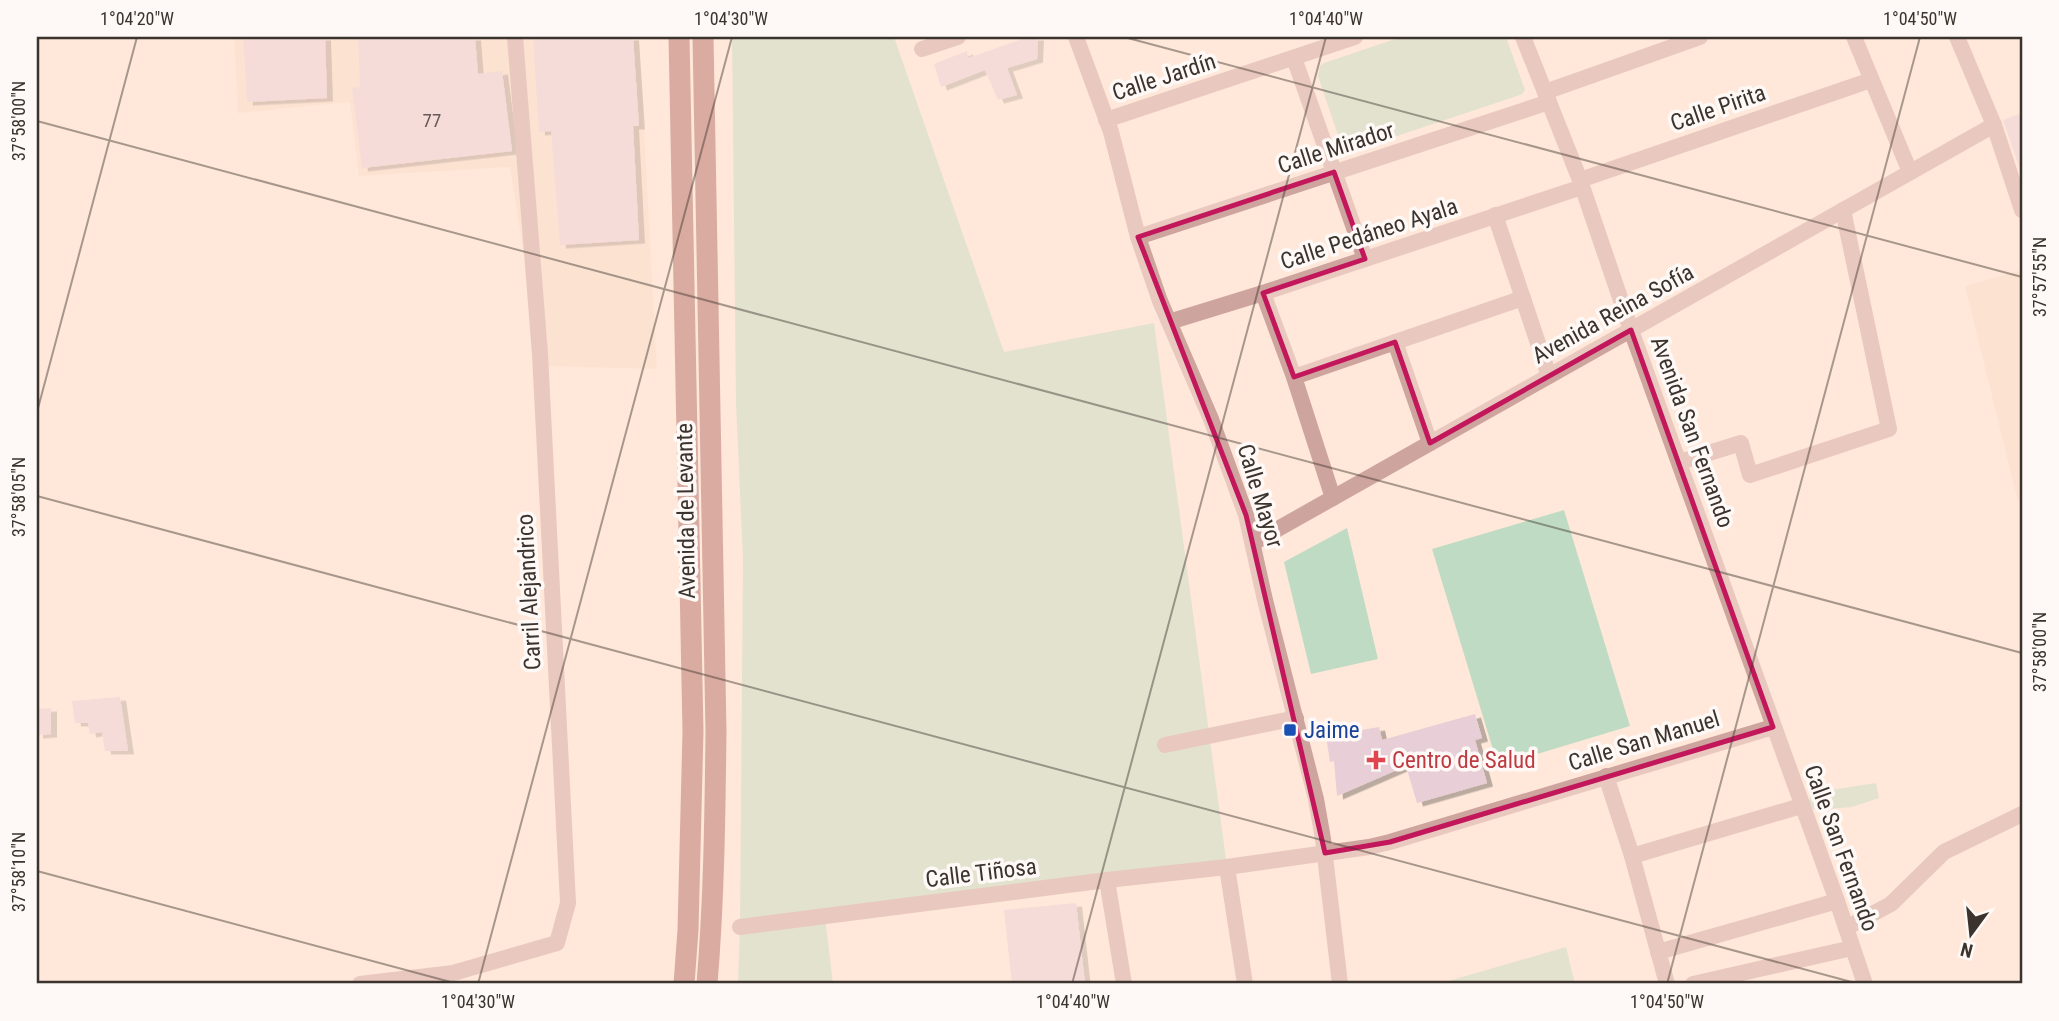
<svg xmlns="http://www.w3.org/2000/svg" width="2059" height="1021" viewBox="0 0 2059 1021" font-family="'Roboto Condensed',sans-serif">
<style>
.built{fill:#f9dcc8}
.green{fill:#c0dbc4}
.building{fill:#e8ced7;filter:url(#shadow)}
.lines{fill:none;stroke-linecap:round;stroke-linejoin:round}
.street{stroke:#cea49f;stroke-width:16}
.primary{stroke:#ad655d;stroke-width:21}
.marked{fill:none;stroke:#c2185b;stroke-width:5;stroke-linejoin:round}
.ticks{fill:none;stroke:#3b332d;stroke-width:2;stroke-opacity:0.45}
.transit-dot{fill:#1a4fb4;stroke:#fef9f6;stroke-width:2.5}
.health-dot{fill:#e0444e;stroke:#fef9f6;stroke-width:2.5}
.labels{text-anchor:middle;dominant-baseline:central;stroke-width:7;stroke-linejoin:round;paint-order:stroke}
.number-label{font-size:19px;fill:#665a58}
.street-label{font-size:23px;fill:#3b332d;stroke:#fef9f6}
.transit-label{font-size:23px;fill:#164399;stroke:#fef9f6;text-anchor:start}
.health-label{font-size:23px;fill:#be3a42;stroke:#fef9f6;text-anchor:start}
.neatline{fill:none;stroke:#3b332d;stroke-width:2.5}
.ticks-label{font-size:18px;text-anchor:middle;fill:#3b332d}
</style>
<defs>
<filter id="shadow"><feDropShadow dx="6" dy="3.5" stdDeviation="0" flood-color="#0004"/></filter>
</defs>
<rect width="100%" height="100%" fill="#ffe8d9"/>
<!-- built -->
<g class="built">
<path d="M234,37H639L657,369L541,366L510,167L359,176L350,102L238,113Z"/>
<path d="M2022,270V507L2016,494L1965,286Z"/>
</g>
<!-- green -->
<g class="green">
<path d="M732,37H894L1004,352L1154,323L1227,867L825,917L833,984H738L740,927L743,559L736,403Z"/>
<path d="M1401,37H1506L1525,90L1522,94L1517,96L1349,152L1344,150L1341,144L1318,76L1320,66L1324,63Z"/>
<path d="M1564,510L1630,726L1498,766L1432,549Z"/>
<path d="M1347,528L1378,659L1311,674L1284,562Z"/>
<path d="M1876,783L1879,798L1852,807L1814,810L1808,803L1811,795L1837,789Z"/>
<path d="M1566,947L1575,984H1446L1445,982Z"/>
</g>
<!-- building -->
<g class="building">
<path d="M243,37H325L327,98L247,102Z"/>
<path d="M358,37H475L478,74L502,71L512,151L362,168L352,88L360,87Z"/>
<path d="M533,37H633L639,126H633L639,240L560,245L551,131L539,132Z"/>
<path d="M1028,37H1038L1037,59L1007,68L1017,95L998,100L985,70L941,87L934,64L967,51L968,58Z"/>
<path d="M2022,113V175L2003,120Z"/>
<path d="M120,697L128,751H105L102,732L90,734L88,723H75L72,701Z"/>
<path d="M51,708V734L37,735V709Z"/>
<path d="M1475,714L1482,738L1475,740L1487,783L1417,803L1406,766L1337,796L1334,761L1330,762L1326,736L1379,727L1382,740Z"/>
<path d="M1076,903L1085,984H1012L1004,910Z"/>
</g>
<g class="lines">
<!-- street -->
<g class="street">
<path d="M1076,37L1111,132L1138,237L1160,301L1211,419L1246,515L1265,600L1316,799L1323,839L1340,984"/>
<path d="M1523,37L1580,180L1631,330L1837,901L1865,984"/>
<path d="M1854,37L1910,172"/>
<path d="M1957,37L1994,125L2022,210"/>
<path d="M922,49L958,37"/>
<path d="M1294,58L1365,259"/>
<path d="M1545,92L1700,37"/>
<path d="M1106,120L1355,37"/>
<path d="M1580,180L1871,80"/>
<path d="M1495,215L1549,376"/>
<path d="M1138,237L1549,102"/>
<path d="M1263,293L1294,377L1333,498"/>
<path d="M1169,322L1263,293L1582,187"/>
<path d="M1395,342L1430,443"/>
<path d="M1294,377L1523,298"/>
<path d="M1680,462L1741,443L1750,475L1889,429L1843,210"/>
<path d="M1253,543L1994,125"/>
<path d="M1165,745L1296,718"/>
<path d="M1606,776L1632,856L1667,984"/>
<path d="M1632,856L1801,806"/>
<path d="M1227,867L1245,984"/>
<path d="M1107,880L1124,984"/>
<path d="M740,927L1107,880L1227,867L1369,847L1390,842L1773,727"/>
<path d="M1846,928L1891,904L1944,852L2022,814"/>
<path d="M1658,952L1837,901"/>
<path d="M360,984L453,973L557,943L568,903L540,354L515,37"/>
<path d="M1693,984L1852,948"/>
</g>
<!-- primary -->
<g class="primary">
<path d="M679,37L693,731L688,930L684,984"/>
<path d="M703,37L716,732C715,816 714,900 707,984"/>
</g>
</g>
<!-- marked area -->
<path d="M0 0H2059V1021H0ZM1334,172L1365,259L1263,293L1294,377L1395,342L1430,443L1631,330L1773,727L1390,842L1325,853L1246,515L1138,237Z" fill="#ffe8d9" fill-opacity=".55" fill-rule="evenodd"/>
<path class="marked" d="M1334,172L1365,259L1263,293L1294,377L1395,342L1430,443L1631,330L1773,727L1390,842L1325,853L1246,515L1138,237Z"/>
<!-- ticks -->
<path class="ticks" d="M1124,37L2022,277M37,121L2022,653M37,412L137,37M37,496L1859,984M37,871L458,984M478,984L732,37M1072,984L1326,37M1667,984L1920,37"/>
<!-- markers -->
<rect class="transit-dot" x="1283" y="723" width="14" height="14" rx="3.5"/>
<path class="health-dot" d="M1372.5 749.5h7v7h7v7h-7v7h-7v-7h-7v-7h7z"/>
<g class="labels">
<!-- number labels -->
<g class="number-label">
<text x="432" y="120">77</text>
</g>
<!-- street labels -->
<g class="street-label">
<text transform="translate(1164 77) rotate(-18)">Calle Jardín</text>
<text transform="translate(1718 108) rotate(-19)">Calle Pirita</text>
<text transform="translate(1336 148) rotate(-18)">Calle Mirador</text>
<text transform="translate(1369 234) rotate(-18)">Calle Pedáneo Ayala</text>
<text transform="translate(1613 314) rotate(-29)">Avenida Reina Sofía</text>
<text transform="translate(1692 432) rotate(70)">Avenida San Fernando</text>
<text transform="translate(1260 496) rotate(73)">Calle Mayor</text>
<text transform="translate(686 511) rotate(-91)">Avenida de Levante</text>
<text transform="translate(529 592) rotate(-93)">Carril Alejandrico</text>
<text transform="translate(1644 741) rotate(-17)">Calle San Manuel</text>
<text transform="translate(1841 848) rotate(70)">Calle San Fernando</text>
<text transform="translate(981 873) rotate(-7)">Calle Tiñosa</text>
</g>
<!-- transit labels -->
<g class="transit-label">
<text x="1304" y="730">Jaime</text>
</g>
<!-- health labels -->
<g class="health-label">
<text x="1392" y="760">Centro de Salud</text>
</g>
</g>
<!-- border -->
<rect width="2059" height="1021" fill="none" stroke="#fef9f6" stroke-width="77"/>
<!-- north arrow -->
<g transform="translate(1971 934) rotate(195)" stroke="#fef9f6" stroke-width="5" paint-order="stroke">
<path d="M0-5L12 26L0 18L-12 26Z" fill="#3b332d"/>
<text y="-10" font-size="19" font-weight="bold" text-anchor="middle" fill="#3b332d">N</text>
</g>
<rect x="38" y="38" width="1983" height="944" class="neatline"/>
<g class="ticks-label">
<text x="137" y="25">1°04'20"W</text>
<text x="731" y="25">1°04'30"W</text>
<text x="1326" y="25">1°04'40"W</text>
<text x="1920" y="25">1°04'50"W</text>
<text transform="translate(19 121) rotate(-90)" y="6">37°58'00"N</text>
<text transform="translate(2040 277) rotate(-90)" y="6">37°57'55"N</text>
<text transform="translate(19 497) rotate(-90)" y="6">37°58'05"N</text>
<text transform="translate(2040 652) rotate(-90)" y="6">37°58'00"N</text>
<text transform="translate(19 872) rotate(-90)" y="6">37°58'10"N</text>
<text x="478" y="1008">1°04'30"W</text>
<text x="1073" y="1008">1°04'40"W</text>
<text x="1667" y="1008">1°04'50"W</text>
</g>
</svg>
